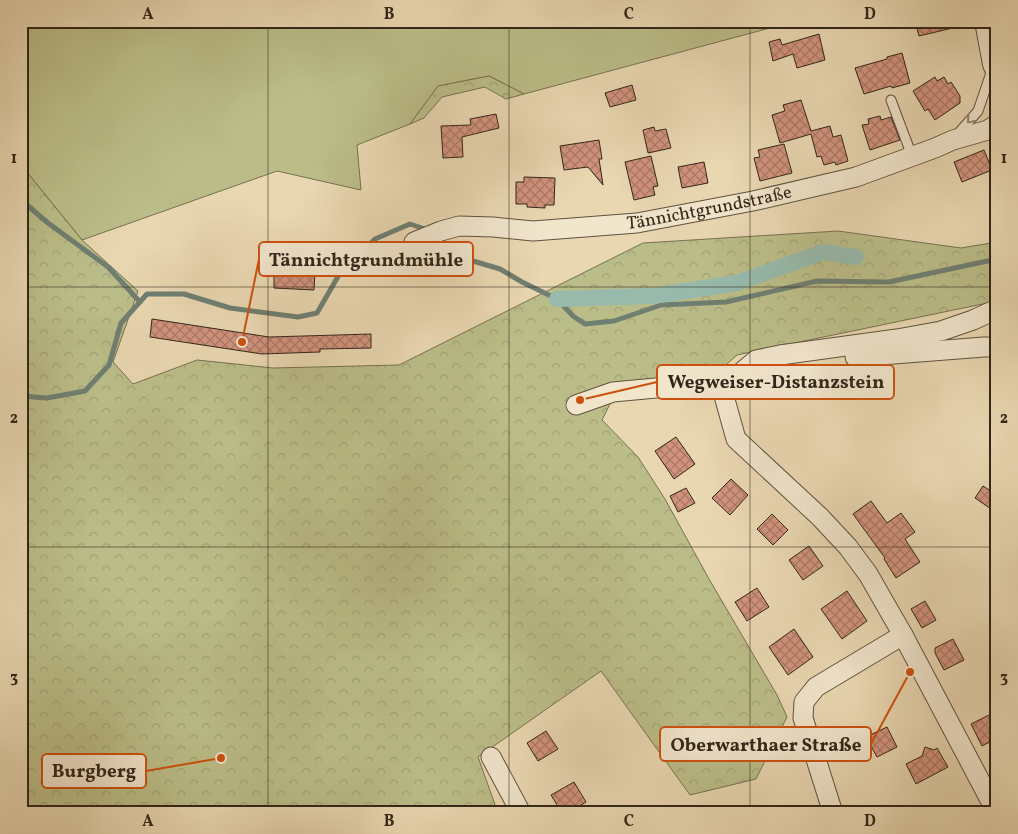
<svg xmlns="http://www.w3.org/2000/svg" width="1018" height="834" viewBox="0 0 1018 834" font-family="Vollkorn,serif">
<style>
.green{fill:#bbbd88;stroke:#767250}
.forest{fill:url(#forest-crowns);stroke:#767250}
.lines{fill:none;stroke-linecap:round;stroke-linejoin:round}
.stream{stroke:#6f7f72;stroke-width:5}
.canal{stroke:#97baad;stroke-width:16}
.building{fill:url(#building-cross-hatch);stroke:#322619}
.service-casing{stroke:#60523f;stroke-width:11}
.minor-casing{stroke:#60523f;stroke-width:21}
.tertiary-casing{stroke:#60523f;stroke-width:24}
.service{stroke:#f1e5cc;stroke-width:9}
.minor{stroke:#f1e5cc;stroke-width:19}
.tertiary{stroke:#f1e5cc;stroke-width:22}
.oneway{stroke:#928672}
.grid{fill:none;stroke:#322619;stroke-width:1;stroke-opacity:0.55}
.labels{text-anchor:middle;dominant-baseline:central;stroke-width:4;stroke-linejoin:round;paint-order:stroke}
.street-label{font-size:18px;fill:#322619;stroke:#f1e5cc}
.leader{fill:none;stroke:#cd510e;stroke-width:2}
.callout-dot{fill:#cd510e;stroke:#f1e5cc;stroke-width:2}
.callout{fill:#f1e5cc;stroke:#cd510e;stroke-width:2}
.callout-label{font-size:19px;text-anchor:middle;font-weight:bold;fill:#322619}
.neatline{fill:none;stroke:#322619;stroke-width:2}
.grid-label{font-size:16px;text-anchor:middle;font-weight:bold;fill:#322619}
</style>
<defs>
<pattern id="forest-crowns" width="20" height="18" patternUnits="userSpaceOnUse" patternTransform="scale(1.25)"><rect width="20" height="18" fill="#bbbd88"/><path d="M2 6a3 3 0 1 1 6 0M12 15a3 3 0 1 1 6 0" fill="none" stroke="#a1a275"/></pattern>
<pattern id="building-cross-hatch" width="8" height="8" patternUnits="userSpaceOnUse" patternTransform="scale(1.25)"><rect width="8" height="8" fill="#d2937d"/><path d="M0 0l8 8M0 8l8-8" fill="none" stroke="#ab7866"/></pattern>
</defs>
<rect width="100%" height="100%" fill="#e9d7b1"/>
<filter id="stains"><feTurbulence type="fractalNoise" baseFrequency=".004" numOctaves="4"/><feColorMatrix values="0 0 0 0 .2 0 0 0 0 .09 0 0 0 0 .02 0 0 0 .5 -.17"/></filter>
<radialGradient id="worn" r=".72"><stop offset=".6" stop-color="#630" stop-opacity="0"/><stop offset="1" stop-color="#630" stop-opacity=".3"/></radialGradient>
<!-- green -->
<path class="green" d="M21,21H796L524,94L489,76L439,86L410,124L357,145L361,190L277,171L82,240L21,165Z"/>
<!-- forest -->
<g class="forest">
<path d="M489,76L524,94L506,99L485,87L442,97L424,118L410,124L438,86Z"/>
<path d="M21,165L82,240L138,291L113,362L133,384L197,360L273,368L399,365L643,243L838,231L961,248L997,242V301L737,355L719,371L614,396L602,420L638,457L665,499L709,579L777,695L787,717L756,779L690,795L601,671L478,757L498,813H21Z"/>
</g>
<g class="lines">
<!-- stream -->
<g class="stream">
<path d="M21,200L48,223L108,267L140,302"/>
<path d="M435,238L448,252L473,261L500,269L522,282L557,299L573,316L585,324L614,321L661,305L726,302L817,281L889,282L997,259"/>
<path d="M21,396L47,398L85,391L109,365L121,323L147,294H184L230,308L298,317L317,313L340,273L375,239L410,224L428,230"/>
</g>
<!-- canal -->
<path class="canal" d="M557,299L653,296L737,283L823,252L856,257"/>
</g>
<!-- building -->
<g class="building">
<path d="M915,21H960L961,26L919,36Z"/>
<path d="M819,34L825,60L797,68L793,54L773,61L769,42L780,39L782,45Z"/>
<path d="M902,53L910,83L892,88L891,86L864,94L855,68L887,59V57Z"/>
<path d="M935,77L937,81L944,77L948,84L951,82L960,96V103L935,120L928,109L925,111L913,91Z"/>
<path d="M632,85L636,100L610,107L605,93Z"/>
<path d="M801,100L811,131L830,126L833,137L841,135L848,161L836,165L835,162L824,165L821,156L817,157L811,134L780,143L772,115L785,111L783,105Z"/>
<path d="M496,114L499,128L462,137L463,157L443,158L441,126L471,125L470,119Z"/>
<path d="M880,116L881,120L891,117L900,140L870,150L862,125L869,124L868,119Z"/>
<path d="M654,127L655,131L666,129L671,148L648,153L643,130Z"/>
<path d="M599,140L602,159H599L603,185L588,167L564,170L560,146Z"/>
<path d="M784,144L792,173L760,181L754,158L760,157L758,150Z"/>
<path d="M984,150L992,170L962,182L954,162Z"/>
<path d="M651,156L658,186L653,187L655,195L634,200L625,162Z"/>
<path d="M704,162L708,183L682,188L678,167Z"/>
<path d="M524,177L555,178L554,205H545V208L527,207V204H516V182H524Z"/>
<path d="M274,270L315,272L314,290L274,288Z"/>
<path d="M152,319L269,337L371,334V348L320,349V352L262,354L150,337Z"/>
<path d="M676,437L695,464L674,479L655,451Z"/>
<path d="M731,479L748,495L730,515L712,498Z"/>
<path d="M983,486L997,495V513L975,498Z"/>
<path d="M686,488L695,503L678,512L670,496Z"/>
<path d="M871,501L887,523L901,513L915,532L905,539L920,562L896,578L884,559L885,558L853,514Z"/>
<path d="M772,514L788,530L773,545L757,529Z"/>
<path d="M809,546L823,566L803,580L789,560Z"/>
<path d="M757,588L769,607L747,621L735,602Z"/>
<path d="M847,591L867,621L842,639L821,609Z"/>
<path d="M925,601L936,620L922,628L911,609Z"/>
<path d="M794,629L813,657L788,675L769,647Z"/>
<path d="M953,639L964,660L944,670L935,653V648Z"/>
<path d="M997,711V738L982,746L971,724Z"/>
<path d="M887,727L897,747L877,757L866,737Z"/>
<path d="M546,731L558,749L538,761L527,743Z"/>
<path d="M925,747L934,750L937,748L948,767L916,784L906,764L922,756Z"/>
<path d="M574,782L586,802L568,813H562L551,795Z"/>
</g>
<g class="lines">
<defs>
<g id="service">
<path d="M891,100L912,156"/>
<path d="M956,136L978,111L993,67"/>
</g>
<g id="minor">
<path id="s1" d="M414,242L441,231L459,226L493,227L533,231L637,223L753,201L856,177L935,148L953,140L988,130L997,124"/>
<path d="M855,357L984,347H997"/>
<path d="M576,405L613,392L731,381"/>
<path d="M491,757L521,813"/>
<path d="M833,813L803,718L804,702L816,687L903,635"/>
<path d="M997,813L903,635L868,574L848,547L820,517L736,439L724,396L731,381L756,360L780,355L897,339L941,331L973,320L997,309"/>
</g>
<path id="tertiary" d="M986,21L994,64L997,71"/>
</defs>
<!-- service casing -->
<use href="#service" class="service-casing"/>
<!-- minor casing -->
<use href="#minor" class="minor-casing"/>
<!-- tertiary casing -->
<use href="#tertiary" class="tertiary-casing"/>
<!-- service -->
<use href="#service" class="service"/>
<!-- minor -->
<use href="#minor" class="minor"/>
<!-- tertiary -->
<use href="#tertiary" class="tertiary"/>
</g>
<!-- one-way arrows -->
<defs><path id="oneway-chevron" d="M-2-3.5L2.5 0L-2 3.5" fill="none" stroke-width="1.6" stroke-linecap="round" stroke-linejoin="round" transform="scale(1.25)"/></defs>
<use class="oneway" href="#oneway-chevron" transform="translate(970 120) rotate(131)"/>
<!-- grid -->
<path class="grid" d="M268,21V813M509,21V813M750,21V813M21,287H997M21,547H997"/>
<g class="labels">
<!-- street labels -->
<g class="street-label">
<text stroke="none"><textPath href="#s1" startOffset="300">Tännichtgrundstraße</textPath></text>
</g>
</g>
<!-- callouts -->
<path class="leader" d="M242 342L259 259M580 400L657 382M910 672L871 744M221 758L146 771"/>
<g class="callout-dot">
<circle cx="242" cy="342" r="5"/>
<circle cx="580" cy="400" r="5"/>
<circle cx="910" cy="672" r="5"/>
<circle cx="221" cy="758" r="5"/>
</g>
<g class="callout">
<rect x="259" y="242" width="214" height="34" rx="5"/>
<rect x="657" y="365" width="237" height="34" rx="5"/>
<rect x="660" y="727" width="211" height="34" rx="5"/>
<rect x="42" y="754" width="104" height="34" rx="5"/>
</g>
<g class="callout-label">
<text x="366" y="266">Tännichtgrundmühle</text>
<text x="776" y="388">Wegweiser-Distanzstein</text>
<text x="766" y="751">Oberwarthaer Straße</text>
<text x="94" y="777">Burgberg</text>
</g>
<!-- margin -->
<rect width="1018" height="834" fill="none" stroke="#e9d7b1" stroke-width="55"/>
<rect x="28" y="28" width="962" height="778" class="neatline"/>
<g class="grid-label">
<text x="148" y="19">A</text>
<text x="389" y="19">B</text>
<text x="629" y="19">C</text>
<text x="870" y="19">D</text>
<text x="14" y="163">1</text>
<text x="1004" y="163">1</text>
<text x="14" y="423">2</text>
<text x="1004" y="423">2</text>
<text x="14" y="682">3</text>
<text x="1004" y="682">3</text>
<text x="148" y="826">A</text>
<text x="389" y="826">B</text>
<text x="629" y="826">C</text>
<text x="870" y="826">D</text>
</g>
<rect width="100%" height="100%" filter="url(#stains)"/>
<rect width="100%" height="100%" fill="url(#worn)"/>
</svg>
